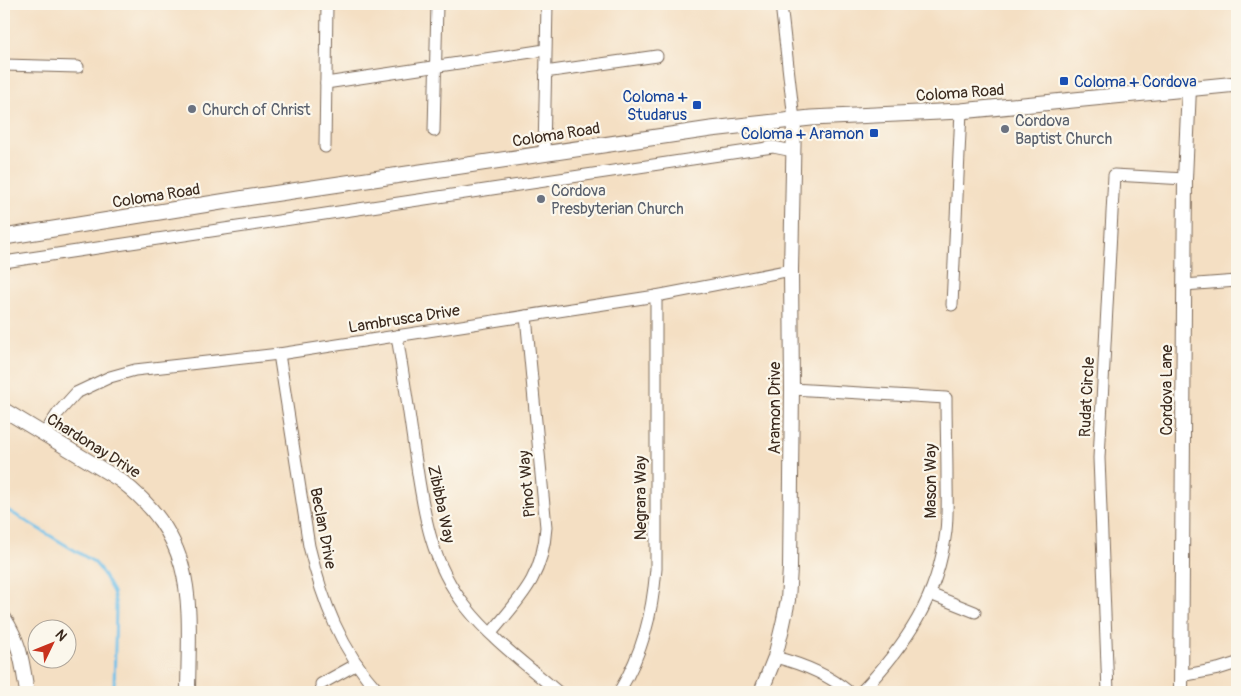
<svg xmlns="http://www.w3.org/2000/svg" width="1241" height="696" font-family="Pangolin,sans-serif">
<rect width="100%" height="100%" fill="#fbf7ec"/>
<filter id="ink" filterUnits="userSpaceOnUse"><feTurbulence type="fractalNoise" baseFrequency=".02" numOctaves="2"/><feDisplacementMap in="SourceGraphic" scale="10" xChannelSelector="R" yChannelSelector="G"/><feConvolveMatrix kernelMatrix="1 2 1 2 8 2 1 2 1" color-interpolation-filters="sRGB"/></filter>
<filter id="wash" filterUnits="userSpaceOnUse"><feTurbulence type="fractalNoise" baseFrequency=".0096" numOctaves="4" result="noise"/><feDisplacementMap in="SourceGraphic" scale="20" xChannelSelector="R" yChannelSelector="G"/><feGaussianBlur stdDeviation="1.12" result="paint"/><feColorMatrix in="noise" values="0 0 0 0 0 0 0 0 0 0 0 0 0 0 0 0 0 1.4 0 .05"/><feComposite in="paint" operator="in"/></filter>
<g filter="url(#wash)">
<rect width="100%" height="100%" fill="#f4dfc3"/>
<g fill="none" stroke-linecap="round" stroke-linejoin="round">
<path stroke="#6ec0ea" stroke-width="3" d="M4,508l90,54 6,7 13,23 3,14 -2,82 -2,4"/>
</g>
</g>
<g filter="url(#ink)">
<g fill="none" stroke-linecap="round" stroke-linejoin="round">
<g stroke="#7c6958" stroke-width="13">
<g id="minor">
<path d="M781,4l13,116"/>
<path d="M4,65l74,2"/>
<path d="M545,72l112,-16"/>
<path d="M326,83l219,-33"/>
<path d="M434,131l3,-127"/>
<path d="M325,147l2,-143"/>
<path d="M544,153l3,-149"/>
<path d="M4,262l769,-115 20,4"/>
<path d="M1184,285l53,-4"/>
<path d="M952,305l9,-194"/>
<path d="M397,336c6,37 12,75 17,112 9,59 14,111 52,159 26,33 61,58 92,85"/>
<path d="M279,354l30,192c13,54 32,105 70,146"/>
<path d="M792,389l154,9c0,27 1,53 1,80 0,18 1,35 -1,53 -8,67 -40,114 -85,161"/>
<path d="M44,434l14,-21 18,-20 34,-16 25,-7 144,-16 377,-58 135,-26"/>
<path d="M930,594l45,18"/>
<path d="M491,633c30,-36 52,-56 55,-106l-20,-211"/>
<path d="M775,657c27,7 53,17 74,35"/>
<path d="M1181,676l37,-7 19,-6"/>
<path d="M321,684l36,-20"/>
<path d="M619,692c24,-40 33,-77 37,-123v-273"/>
<path d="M1108,692l-9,-234 15,-283 71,4"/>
</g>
</g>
<g stroke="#7c6958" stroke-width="16">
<g id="tertiary">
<path d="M4,410l116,70c79,60 69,123 68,212"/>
<path d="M4,618c17,27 18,44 23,74"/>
<path d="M761,692l14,-35 8,-33 5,-24 2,-32 2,-179 -1,-119 3,-150"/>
<path d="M1181,692l4,-513 4,-91"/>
</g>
</g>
<g stroke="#7c6958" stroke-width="17">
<path id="secondary" d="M4,237l248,-40 459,-68 100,-11 150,-7 276,-27"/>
</g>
<use href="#minor" stroke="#fff" stroke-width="11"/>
<use href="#tertiary" stroke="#fff" stroke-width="14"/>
<use href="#secondary" stroke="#fff" stroke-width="15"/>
</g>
</g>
<g fill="#1a4fb4" stroke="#fbf7ec" stroke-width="2">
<rect x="1059" y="76" width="10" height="10" rx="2.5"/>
<rect x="692" y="100" width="10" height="10" rx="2.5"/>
<rect x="869" y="128" width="10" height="10" rx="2.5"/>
</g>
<g fill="#6b7280" stroke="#fbf7ec" stroke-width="2">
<circle cx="192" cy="109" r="5"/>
<circle cx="1005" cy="129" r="5"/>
<circle cx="541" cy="199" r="5"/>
</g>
<g text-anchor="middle" stroke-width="4.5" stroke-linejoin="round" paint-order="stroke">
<g font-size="16" fill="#164399" stroke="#fbf7ec" text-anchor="end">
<text x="1074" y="87" text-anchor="start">Coloma + Cordova</text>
<text x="687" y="102">Coloma +<tspan x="687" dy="18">Studarus</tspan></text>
<text x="864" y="139">Coloma + Aramon</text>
</g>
<g font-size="16" fill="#3b2a1e" stroke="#fbf7ec">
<text transform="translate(960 92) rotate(-4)" y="6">Coloma Road</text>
<text transform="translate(556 134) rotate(-9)" y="6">Coloma Road</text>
<text transform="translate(156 195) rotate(-9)" y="6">Coloma Road</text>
<text transform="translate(404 318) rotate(-9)" y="6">Lambrusca Drive</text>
<text transform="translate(1166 390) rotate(-90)" y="6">Cordova Lane</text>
<text transform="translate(1086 397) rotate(-87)" y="6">Rudat Circle</text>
<text transform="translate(774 408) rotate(-90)" y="6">Aramon Drive</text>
<text transform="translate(94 445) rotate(32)" y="6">Chardonay Drive</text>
<text transform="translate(930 481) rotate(-90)" y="6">Mason Way</text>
<text transform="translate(526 484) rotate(-95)" y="6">Pinot Way</text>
<text transform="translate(640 498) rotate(-90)" y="6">Negrara Way</text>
<text transform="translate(442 504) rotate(78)" y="6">Zibibba Way</text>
<text transform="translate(324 528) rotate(79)" y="6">Beclan Drive</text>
</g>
<g font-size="16" fill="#5b616d" stroke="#fbf7ec" text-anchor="start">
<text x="202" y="115">Church of Christ</text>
<text x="1015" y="126">Cordova<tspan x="1015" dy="18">Baptist Church</tspan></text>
<text x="551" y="196">Cordova<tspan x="551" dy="18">Presbyterian Church</tspan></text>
</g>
</g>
<rect width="1241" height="696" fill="none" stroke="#fbf7ec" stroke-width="20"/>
<g transform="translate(52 644) rotate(47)"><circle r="24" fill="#fbf7ec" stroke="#aea59a"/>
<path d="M0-4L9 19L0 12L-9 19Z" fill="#c8321e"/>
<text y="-8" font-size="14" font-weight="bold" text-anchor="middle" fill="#3b2a1e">N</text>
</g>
</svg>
